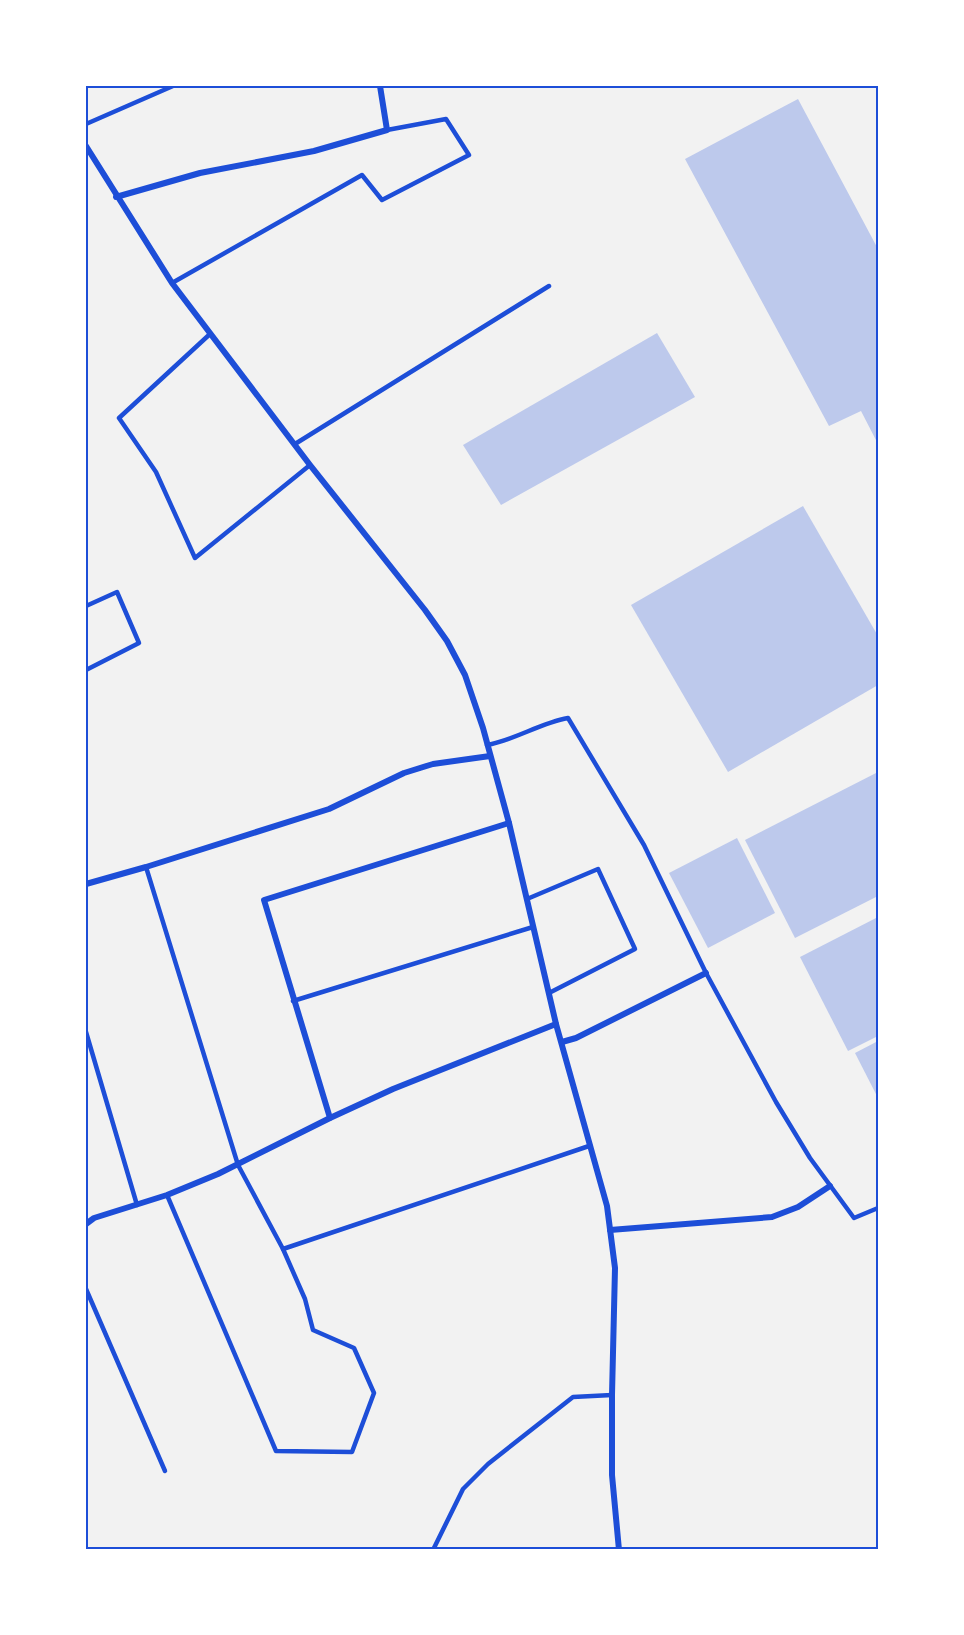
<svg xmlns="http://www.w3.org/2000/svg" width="964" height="1635" font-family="Jost,sans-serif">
<rect width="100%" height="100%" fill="#f2f2f2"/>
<g fill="#bdc9ec">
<path d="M798,99l80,150v195l-17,-33 -32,15 -144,-267z"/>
<path d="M657,333l38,64 -194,108 -38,-60z"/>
<path d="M803,506l75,130v49l-150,87 -97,-167z"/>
<path d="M878,772v124l-83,42 -50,-98z"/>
<path d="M737,838l38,75 -67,35 -39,-75z"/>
<path d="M878,917v119l-30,15 -48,-94z"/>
<path d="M878,1041v57l-23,-45z"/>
</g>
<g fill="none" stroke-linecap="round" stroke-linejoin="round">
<g stroke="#1d4ed8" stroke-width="4.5">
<path d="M86,124l87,-38"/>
<path d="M172,283l190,-108 20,25 87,-45 -23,-36 -59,11"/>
<path d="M210,334l-91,84 37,54 39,86 115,-93"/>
<path d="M295,444l254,-158"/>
<path d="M86,606l31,-14 22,51 -53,27"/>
<path d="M487,745c28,-5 53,-22 81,-27l76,127 62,128 70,129 34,56 44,60 24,-10"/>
<path d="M146,867l92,298 45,84 22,50 8,31 41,18 20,45 -22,59 -76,-1 -109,-256"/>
<path d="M527,899l71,-30 37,80 -86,44"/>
<path d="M293,1001l240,-74"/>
<path d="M86,1032l51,173"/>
<path d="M283,1249l306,-103"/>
<path d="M86,1289l79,182"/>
<path d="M433,1550l30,-61 25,-25 85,-67 39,-2"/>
</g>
<g stroke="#1d4ed8" stroke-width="6">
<path d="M86,146l86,137 138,182 115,145 22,31 18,34 18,53 26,95 47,201 51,182 8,62 -3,127v80l7,75"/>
<path d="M116,197l84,-24 114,-22 73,-21 -7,-44"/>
<path d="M86,884l60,-17 183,-58 75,-36 29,-9 57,-8"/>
<path d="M562,1042l14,-4 130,-65"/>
<path d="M330,1118l-66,-218 245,-77"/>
<path d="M86,1224l8,-6 73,-23 51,-21 112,-56 63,-29 163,-65"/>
<path d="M610,1230l162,-13 26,-10 32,-21"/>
</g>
</g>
<rect width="964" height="1635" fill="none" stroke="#ffffff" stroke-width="174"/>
<rect x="87" y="87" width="790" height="1461" fill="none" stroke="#1d4ed8" stroke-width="2"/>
</svg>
